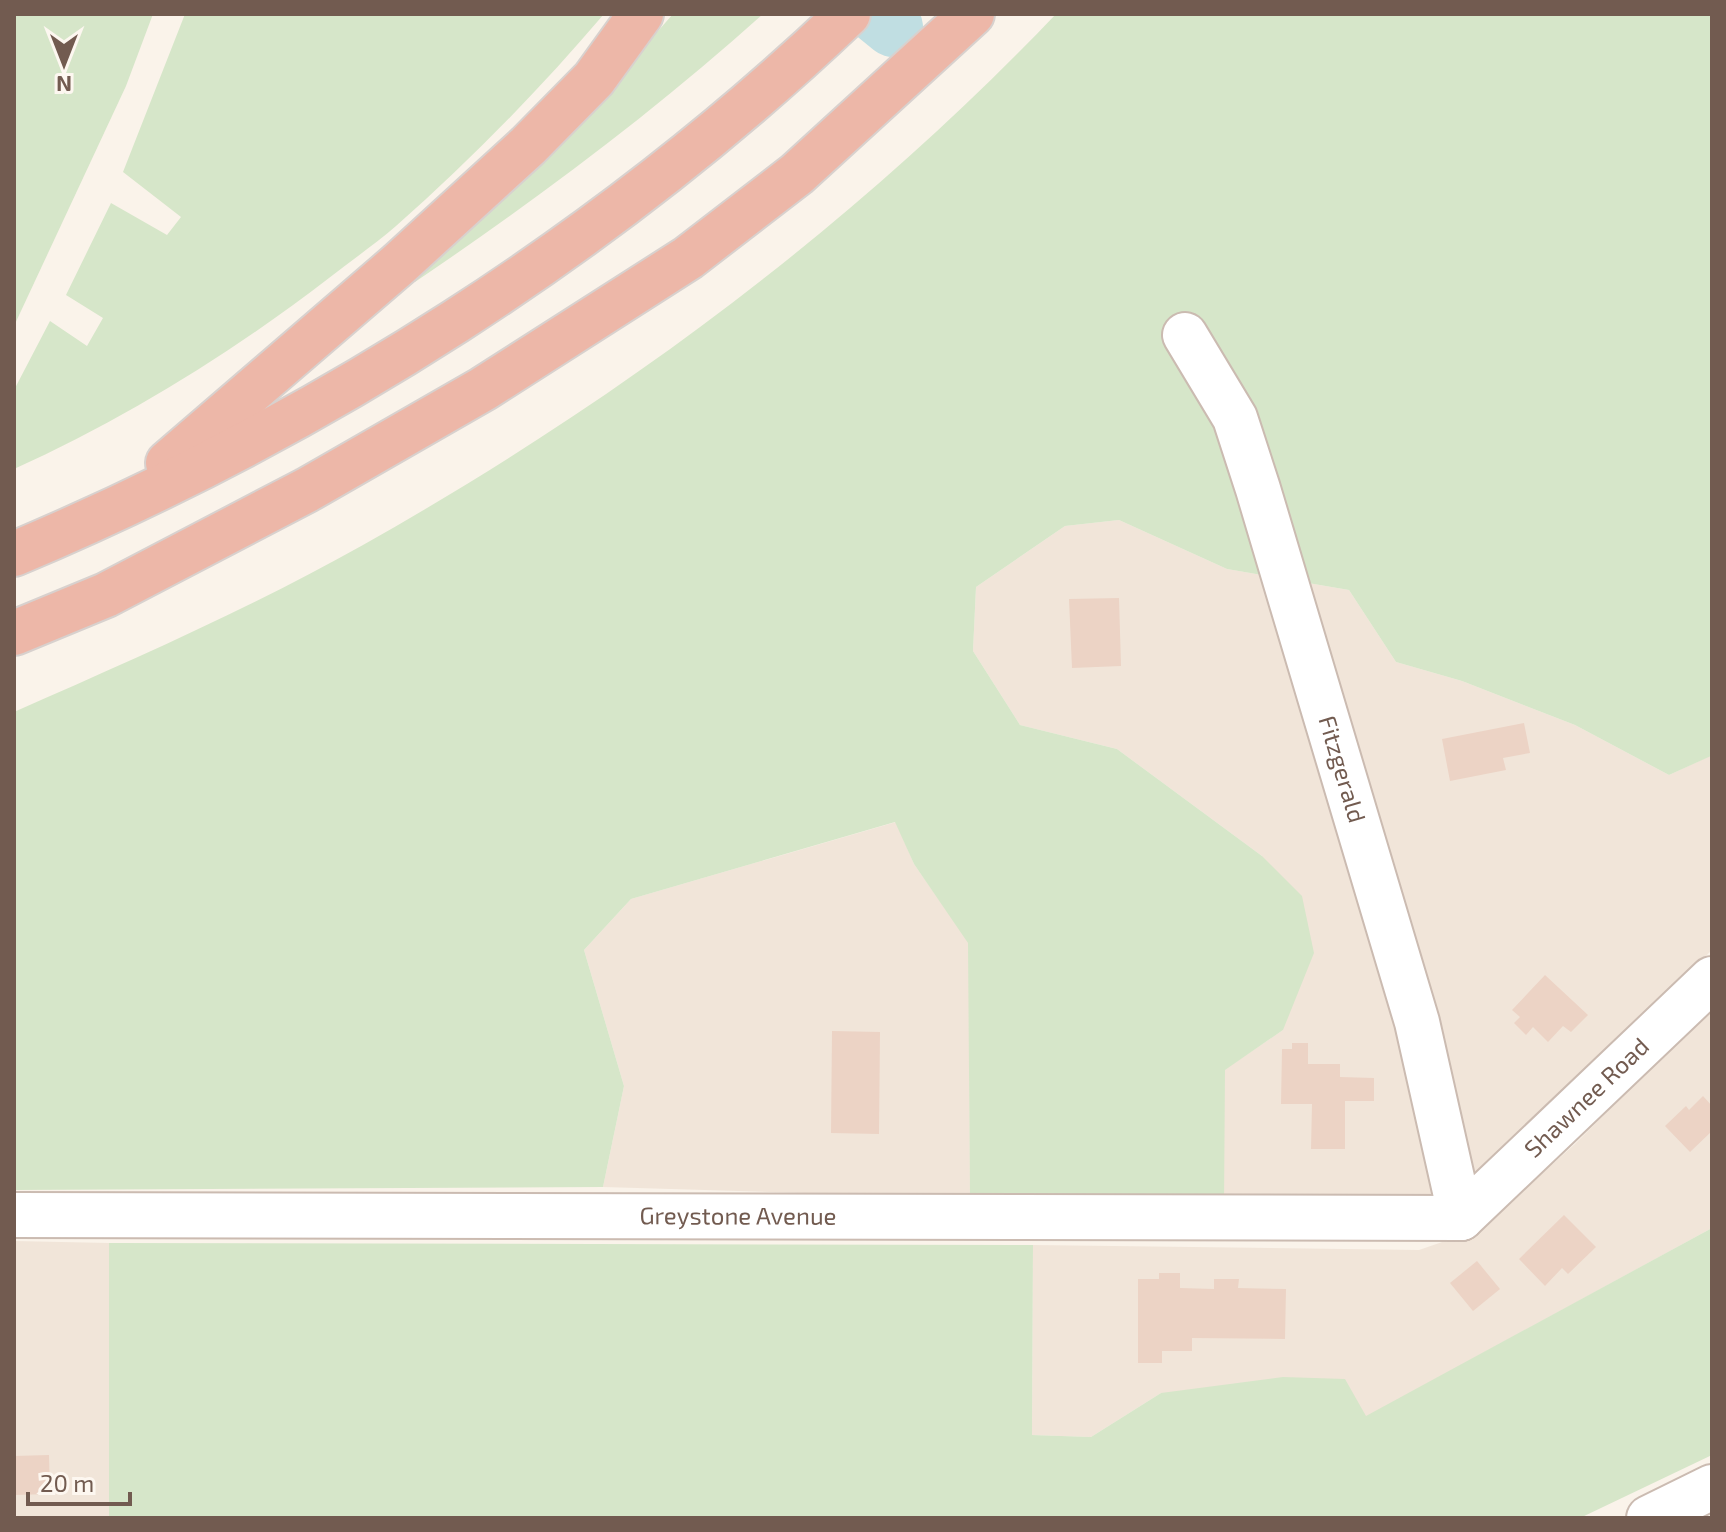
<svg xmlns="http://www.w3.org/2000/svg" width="1726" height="1532" font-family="'Exo 2',sans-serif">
<rect width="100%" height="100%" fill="#faf3ea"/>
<g fill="#f1e5d9">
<path d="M1119,520l108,49 122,21 47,72 66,19 113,44 94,50 43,-20v195l-218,213 -24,15 -56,27h-190v-135l59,-40 -21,-174 -145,-107 -97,-24 -47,-74 3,-64 89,-61z"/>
<path d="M896,822l18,42 55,79 1,255 -367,-11 21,-101 -40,-136 47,-51z"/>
<path d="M1712,1006v222l-346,189 -205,-24 -70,44 -59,-2 1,-190 386,5 61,-21 95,-85z"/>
<path d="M14,1241l95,2v275h-95z"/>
</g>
<g fill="#d6e6c9">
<path d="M14,14h139l-27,72 -112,240z"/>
<path d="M185,14h419c-64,75 -134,147 -208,212 -21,18 -45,35 -67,52 -96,74 -204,141 -315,191v-79l36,-69 37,25 16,-28 -37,-23 45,-92 56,32 14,-18 -58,-45z"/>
<path d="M673,14h90c-109,98 -227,186 -348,268l-4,-8 194,-183z"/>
<path d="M1056,14h656l-1,742 -42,19 -94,-50 -113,-44 -66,-19 -47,-72 -122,-21 -108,-49 -54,6 -89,61 -3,64 47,74 97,24 145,107 40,40 12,57 -31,77 -58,40 -1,135 -254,-7 -2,-255 -54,-79 -19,-42 -264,77 -47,51 40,136 -21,101 -589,3v-478c118,-52 237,-104 349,-167 254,-143 492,-320 693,-531z"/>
<path d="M1712,1228v227l-132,63h-1471v-275l924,2 -1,190 59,2 70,-44 122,-16 62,2 21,37z"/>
</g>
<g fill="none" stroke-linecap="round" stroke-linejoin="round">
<path stroke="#c0dee2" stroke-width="60" d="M877,14l16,13"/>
</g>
<g fill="#ecd3c5">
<path d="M1119,598l2,68 -49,2 -3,-69z"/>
<path d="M1524,723l6,30 -27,5 3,12 -56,11 -8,-42z"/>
<path d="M1545,975l43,40 -17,17 -8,-6 -15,16 -15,-15 -7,8 -12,-12 6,-6 -8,-7z"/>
<path d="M832,1031l48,1 -1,102 -48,-1z"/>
<path d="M1292,1043h16v21h32v13l34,1v23h-29v48h-34l1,-45h-31l1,-55h10z"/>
<path d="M1703,1096l9,10v25l-22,21 -25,-26 21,-20 3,4z"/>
<path d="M1564,1215l32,32 -28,27 -6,-6 -17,18 -26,-27z"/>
<path d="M1477,1261l23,28 -27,22 -23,-28z"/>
<path d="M1159,1273h21v15l34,1v-10h25l-1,9 48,1 -1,50 -93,-1v13h-30v12h-24v-84h21z"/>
<path d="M49,1455l1,39 -36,1v-39z"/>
</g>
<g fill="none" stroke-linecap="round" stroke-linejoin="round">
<g stroke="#cbbbb1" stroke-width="48">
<g id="minor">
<path id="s1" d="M1185,335l50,83 23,71 159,533 44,196"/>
<path id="s2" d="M14,1215l1447,3"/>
<path id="s3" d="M1461,1218l251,-239"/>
<path d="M1649,1518l63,-31"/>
</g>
</g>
<g stroke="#d8d1ce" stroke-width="48">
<g id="highway">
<path d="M168,463l231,-199 129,-118 66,-67 47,-65"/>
<path d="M14,554c304,-128 595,-312 834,-540"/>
<path d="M14,633l92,-38 201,-105 176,-101 205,-131 109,-84 175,-160"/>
</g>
</g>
<use href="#minor" stroke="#fff" stroke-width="44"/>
<use href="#highway" stroke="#edb7a8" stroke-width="44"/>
</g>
<g text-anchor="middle" stroke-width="7" stroke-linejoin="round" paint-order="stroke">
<g font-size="24" fill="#725b50" stroke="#fdf7f0">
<text dy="8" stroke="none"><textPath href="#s1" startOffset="464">Fitzgerald</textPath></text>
<text dy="8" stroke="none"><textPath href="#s3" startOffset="174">Shawnee Road</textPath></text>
<text dy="8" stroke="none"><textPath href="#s2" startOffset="724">Greystone Avenue</textPath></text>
</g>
</g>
<rect width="1726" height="1532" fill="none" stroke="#725b50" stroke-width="32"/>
<g transform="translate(64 64) rotate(180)" stroke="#fdf7f0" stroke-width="6" paint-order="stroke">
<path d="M0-6L14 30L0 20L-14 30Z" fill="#725b50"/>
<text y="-12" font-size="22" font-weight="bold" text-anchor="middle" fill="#725b50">N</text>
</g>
<path d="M28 1492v12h102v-12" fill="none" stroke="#725b50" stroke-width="4"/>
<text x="40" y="1492" font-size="24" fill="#725b50" stroke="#fdf7f0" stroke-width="6" paint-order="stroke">20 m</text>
</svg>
